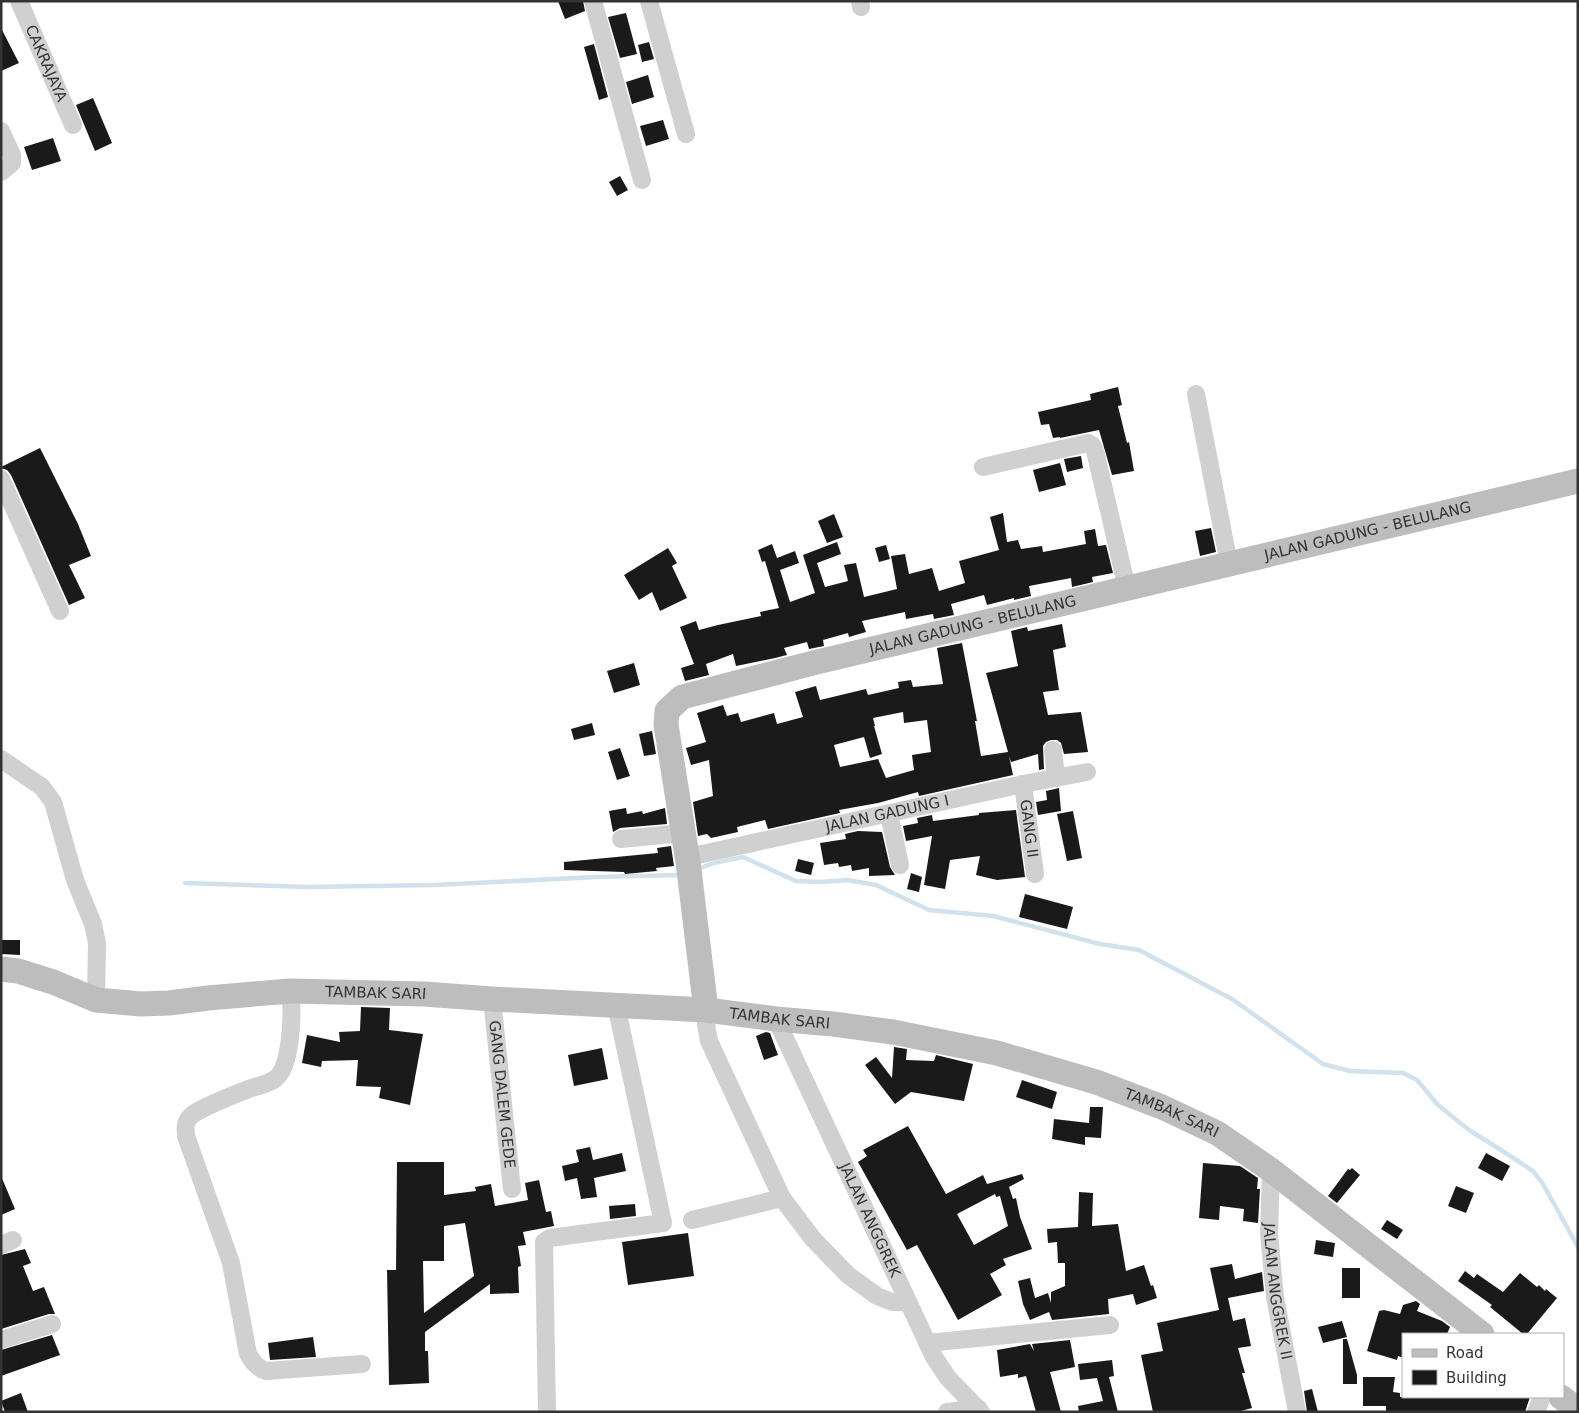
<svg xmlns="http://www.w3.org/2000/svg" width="1579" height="1413" font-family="'DejaVu Sans',sans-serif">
<rect width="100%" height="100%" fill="#fff"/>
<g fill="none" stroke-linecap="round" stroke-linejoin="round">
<g stroke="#cfe2ee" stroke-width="4.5">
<path d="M697,869l17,-6 29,-6 53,24 25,1 26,-2 29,5 53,25 64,6 107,28 39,6 93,49 91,65 27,7 53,2 14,7 21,25 31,25 32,20 32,21 10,13 35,63"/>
<path d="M185,883l124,4 126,-2 161,-8 85,-2"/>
</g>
</g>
<g fill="#1a1a1a" fill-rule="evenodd">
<path d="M558,1h25l2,10 -20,8z"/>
<path d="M626,13l11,41 -17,4 -12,-41z"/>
<path d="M1,28l18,35 -18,8z"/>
<path d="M649,42l5,17 -12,3 -4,-17z"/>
<path d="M594,44l14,53 -9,3 -15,-53z"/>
<path d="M648,75l6,22 -22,7 -6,-22z"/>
<path d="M93,98l19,45 -17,8 -19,-46z"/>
<path d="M663,120l6,19 -23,7 -6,-20z"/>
<path d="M53,138l8,23 -29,9 -8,-23z"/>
<path d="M620,176l8,14 -11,6 -8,-14z"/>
<path d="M1118,387l4,18 -4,1 9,37 2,-1 5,29 -22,4 -13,-45 -39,8v-1l-7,1 -4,-14 -8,1 -3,-13 53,-12 -1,-6z"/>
<path d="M40,448l38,76 13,32 -22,9 16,33 -16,7 -58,-130 -4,-5 -6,-2v-1z"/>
<path d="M1081,456l2,12 -16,4 -3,-13z"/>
<path d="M1060,463l6,22 -27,7 -6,-22z"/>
<path d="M1003,513l4,29 11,-2 3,9 21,-3 1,6 43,-8 -2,-13 11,-2 3,17 8,-1 7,28 -21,4 1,5 -21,5 -1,-9 -42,8 2,10 -17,4v-2l-27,7 -3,-10 -33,9 3,11 -20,4 -1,-5 -27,5 -1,-7 -43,9 4,11 -17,5 -1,-4 -25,7 1,6 -15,3 -2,-7 -23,6 3,7 -12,3 -39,8 -3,-12 -27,10 3,11 -24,6 -4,-13 13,-4 -14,-37 16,-6 3,9 19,-5 43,-9 -1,-4 19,-4 -14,-47 -3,1 -4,-12 14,-6 5,14 18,-7 4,12 -19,7 10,32 25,-9 -12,-38 34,-13 4,12 -24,9 8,24 23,-6 -4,-16 12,-2 8,34 33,-8 -6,-33 14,-2 4,20 23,-6 7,23 26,-8 -6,-22 40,-11 -9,-33z"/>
<path d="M834,514l9,23 -16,6 -9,-22z"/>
<path d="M1211,528l5,24 -16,4 -5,-25z"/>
<path d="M886,545l4,14 -11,3 -4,-14z"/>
<path d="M668,548l9,15 -5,3 15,32 -27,13 -8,-19 -13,8 -15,-25z"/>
<path d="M1062,624l4,23 -13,3 6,40 -16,2 5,23 33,-3 7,40 -24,2 -3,-11 -4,-3h-6l-5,2 -3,4 1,23 -5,1 -1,-16 -27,8 -2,-6 4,19 -94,21 -1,-4 -40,11 -39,7 1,3 -72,16 -3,-9 -28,7 1,5 -27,6 -4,-4 -9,2 -5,-34 20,-6 -4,-36 -18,5 -5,-17 20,-6 -9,-29 26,-8 4,11 11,-3 3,9 33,-9 3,11 26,-7 -8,-25 21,-6 4,14 46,-11 2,6 31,-7 -1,-6 13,-2 2,7 30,-3 -6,-36 25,-5 15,78h-2l6,35 27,-4 -22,-79 32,-7 -7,-35 16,-4 1,4zM903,712l1,11 23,-3 4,32 -19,3 2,15 -28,8 -8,-19 -38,8 -6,-22 30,-8 6,21 12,-4 -8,-28h1l-2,-8z"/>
<path d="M634,663l6,22 -26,8 -7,-22z"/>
<path d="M592,723l3,12 -21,5 -3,-11z"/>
<path d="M652,731l4,23 -12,2 -5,-22z"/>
<path d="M620,748l10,28 -13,4 -9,-28z"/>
<path d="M1059,788l2,23 -23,4 -2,-13 11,-2 -1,-9z"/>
<path d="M626,808l1,6 15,-3 1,3 22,-6 2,16 -47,4 -7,4 -4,-21z"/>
<path d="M1016,810l9,67 -28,3 -21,-5 4,-19 -30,4 -5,29 -21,-4 8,-49 -26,5 -3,-15 15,-3 -1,-5 15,-3 1,6 46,-6v-2z"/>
<path d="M1073,811l9,47 -15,3 -10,-47z"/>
<path d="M858,831l24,1 8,35 5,8 -26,1v-8l-17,3 -1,-6 -12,2 -1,-4 -14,2 -4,-22 26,-4 -1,-5z"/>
<path d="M671,846l3,20 -18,2 1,3 -32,3 -1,-2 -60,-2v-8l94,-9 -1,-5z"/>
<path d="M798,859l16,4 -3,12 -16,-4z"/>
<path d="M911,873l11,4 -3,15 -12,-3z"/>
<path d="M1025,894l48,13 -6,22 -48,-12z"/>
<path d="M1,940h19v15l-19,-1z"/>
<path d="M361,1007l29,1 -1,22 34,4 -13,71 -31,-7 2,-11 -25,-1 2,-26 -36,1 -1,6 -19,-4 5,-28 33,7 -1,-10 21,-1z"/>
<path d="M766,1032l4,1 8,22 -14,5 -8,-24z"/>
<path d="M894,1047l13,2 -1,11 28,1 2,-6 37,9 -9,37 -53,-9 -16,12 -30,-39 11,-8 16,21z"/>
<path d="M602,1048l6,31 -34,7 -6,-31z"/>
<path d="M1022,1080l35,12 -5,17 -36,-12z"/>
<path d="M1090,1107h13l-2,31 -16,-1v8l-33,-6 2,-20 35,4z"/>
<path d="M908,1126l38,68 37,-19 4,9 35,-10 2,5 -15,8 4,12 3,-1 4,19 12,32 -29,10 3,6 -16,9 12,21 -44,25 -41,-75 -10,5 -49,-88 9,-6 -4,-6zM995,1194l1,3 4,-1 8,30 -34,19 -17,-31z"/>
<path d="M590,1147l3,13 29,-7 4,18 -32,7 3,19 -16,2 -4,-21 -12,3 -3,-15 17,-4 -3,-12z"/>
<path d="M1486,1153l24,13 -8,15 -24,-13z"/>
<path d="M397,1162h47v33l32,-4 -1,-4 16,-3 4,22 33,-6 -3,-17 14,-3 7,32 5,-1 3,15 -31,6 3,13 -8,1 3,20 -3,1 1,26 -29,1v-10l-65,48v19h3l1,32 -40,2 -2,-115h9zM465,1223l9,53 -50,37 -1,-52h21v-35z"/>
<path d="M1203,1163l37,3 18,12 -1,11h3l-2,34 -15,-2 1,-12 -24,-3 -1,14 -20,-2z"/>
<path d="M1352,1168l8,7 -23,28 -9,-7 20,-27 2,1z"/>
<path d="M1,1176l14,33 -14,6z"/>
<path d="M1456,1186l18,7 -8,20 -18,-7z"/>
<path d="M1079,1192l14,1 -1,33 26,-2 8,47 18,-6 7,21 2,-1 4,13 -21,7 -3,-11 -25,5 1,15 -57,6 -3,-8 -19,8 -7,-16 -5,-23 12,-3 5,20 13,-5 3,10v-11l14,-6v-23h-7l-1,-21 -9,1 -1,-14 31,-2z"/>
<path d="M635,1204l1,12 -26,3 -1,-13z"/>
<path d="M1387,1220l16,10 -6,9 -16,-10z"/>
<path d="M688,1233l6,43 -66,9 -6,-43z"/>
<path d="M1316,1240l19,3 -2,14 -19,-3z"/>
<path d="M25,1249l6,14 -8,3 10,25 11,-4 11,27h-6l-48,15v-74z"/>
<path d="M1232,1264l3,15 27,-7 2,19 -36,7 5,23 12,-3 6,28 -13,2 7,25h-3l10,35 -15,4h-84l-12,-57 22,-4 -6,-28 62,-13 -9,-42z"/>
<rect x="1342" y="1268" width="18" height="30"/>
<path d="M1465,1271l9,7 3,-4 26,18 17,-19 17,14 2,-2 6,6 1,-2 11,9 -30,36h-4l-33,-27 2,-2 -34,-24z"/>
<path d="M1416,1301l4,3 -3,7 25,10 8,6 -3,7h-44v24l-5,-2 -1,4 -30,-9 12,-40 5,-1 16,4 3,-9z"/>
<path d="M1342,1321l5,16 -24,6 -5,-16z"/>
<path d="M52,1335l8,20 -59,21v-26z"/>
<path d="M313,1337l3,20 -46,3 -2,-17z"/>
<path d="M1343,1339h4l10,36v9h-14z"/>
<path d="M1070,1340l5,27 -25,5 11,40h-25l-10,-36 -8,2v-4l-18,3 -3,-27 33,-6 4,7 -2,-7z"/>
<path d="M1112,1360l2,16 -5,1 9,35h-39l-1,-6 25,-5 -6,-23 -17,2 -2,-16z"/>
<path d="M1363,1377h32l-2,15 7,1v4h130l-5,15h-139v-6h-23z"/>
<path d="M1312,1389l6,23h-11l-3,-21z"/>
<path d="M21,1393l7,19h-23l-4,-11z"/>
</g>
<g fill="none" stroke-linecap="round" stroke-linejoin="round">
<g stroke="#d0d0d0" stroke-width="18">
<path id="s1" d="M19,1l54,124"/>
<path d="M593,1l49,179"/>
<path d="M649,1l37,133"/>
<path d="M860,1l1,6"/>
<path d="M1,131l11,24v8l-11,9"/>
<path d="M1196,394l33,170"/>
<path d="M983,467l105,-24 4,2 3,6 32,137"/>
<path d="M1,479l59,132"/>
<path d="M1053,750l3,28"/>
<path d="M1,759l41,28 11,15 22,78 18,44 4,19 -1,57"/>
<path id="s2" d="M1023,784l12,90"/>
<path d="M889,814l11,51"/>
<path d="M621,839l62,-6"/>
<path id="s3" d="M688,857l335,-73 64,-12"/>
<path d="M290,991c3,19 2,76 -15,88 -8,6 -20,7 -29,11 -18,7 -36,14 -53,24 -8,7 -8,12 -7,22l45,127 17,91c5,8 9,14 18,17l96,-7"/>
<path id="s4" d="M492,999l20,190"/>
<path d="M706,1010v14l3,17 73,157 31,41 35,36 29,21 15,6h16"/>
<path id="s5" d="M776,1019l158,338 14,21 33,34"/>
<path id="s6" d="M1271,1170l-2,63 6,64 22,115"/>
<path d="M692,1220l90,-22"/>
<path d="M1,1245l12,-5"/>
<path d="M1,1340l51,-16"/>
<path d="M927,1343l183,-18"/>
<path d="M547,1412l-3,-170 6,-4 113,-15 -47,-218"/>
<path d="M947,1412l31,-4"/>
<path d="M1536,1412l6,-15"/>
</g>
<g stroke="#bdbdbd" stroke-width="25">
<path id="s7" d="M1,969l17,2 35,11 43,18 45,4 28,-1 39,-5 82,-7 134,3 68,5 214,11 70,9 57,5 60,8 104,21 99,29 66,25 55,26 54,37 211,164"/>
<path id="s8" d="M706,1010l-18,-148 -22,-137 1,-14 15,-14 131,-34 765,-182"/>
<path d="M1561,1397l17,13"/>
</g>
</g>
<g text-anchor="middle" stroke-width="5" stroke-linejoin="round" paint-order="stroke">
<g font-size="15" fill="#333" stroke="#fff">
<text dy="5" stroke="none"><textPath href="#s1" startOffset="68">CAKRAJAYA</textPath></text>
<text dy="5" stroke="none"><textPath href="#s8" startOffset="1028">JALAN GADUNG - BELULANG</textPath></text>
<text dy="5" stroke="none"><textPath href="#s8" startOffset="622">JALAN GADUNG - BELULANG</textPath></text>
<text dy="5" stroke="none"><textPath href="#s3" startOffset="204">JALAN GADUNG I</textPath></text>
<text dy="5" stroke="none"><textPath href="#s2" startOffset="45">GANG II</textPath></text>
<text dy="5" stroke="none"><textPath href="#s7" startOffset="381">TAMBAK SARI</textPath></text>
<text dy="5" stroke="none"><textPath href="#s7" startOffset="786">TAMBAK SARI</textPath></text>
<text dy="5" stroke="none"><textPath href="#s4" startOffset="96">GANG DALEM GEDE</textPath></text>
<text dy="5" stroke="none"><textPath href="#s7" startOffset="1191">TAMBAK SARI</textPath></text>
<text dy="5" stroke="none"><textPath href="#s5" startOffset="222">JALAN ANGGREK</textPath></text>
<text dy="5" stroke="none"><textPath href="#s6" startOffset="122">JALAN ANGGREK II</textPath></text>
</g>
</g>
<rect width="1579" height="1413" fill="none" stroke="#333333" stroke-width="5"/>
<rect x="1402" y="1333" width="162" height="65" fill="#ffffff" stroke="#adadad"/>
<rect x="1412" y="1349" width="25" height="8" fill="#bdbdbd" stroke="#adadad"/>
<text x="1446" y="1358" font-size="15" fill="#333333">Road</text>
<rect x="1412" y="1370" width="25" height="15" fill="#1a1a1a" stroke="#adadad"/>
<text x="1446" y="1383" font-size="15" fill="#333333">Building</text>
</svg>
